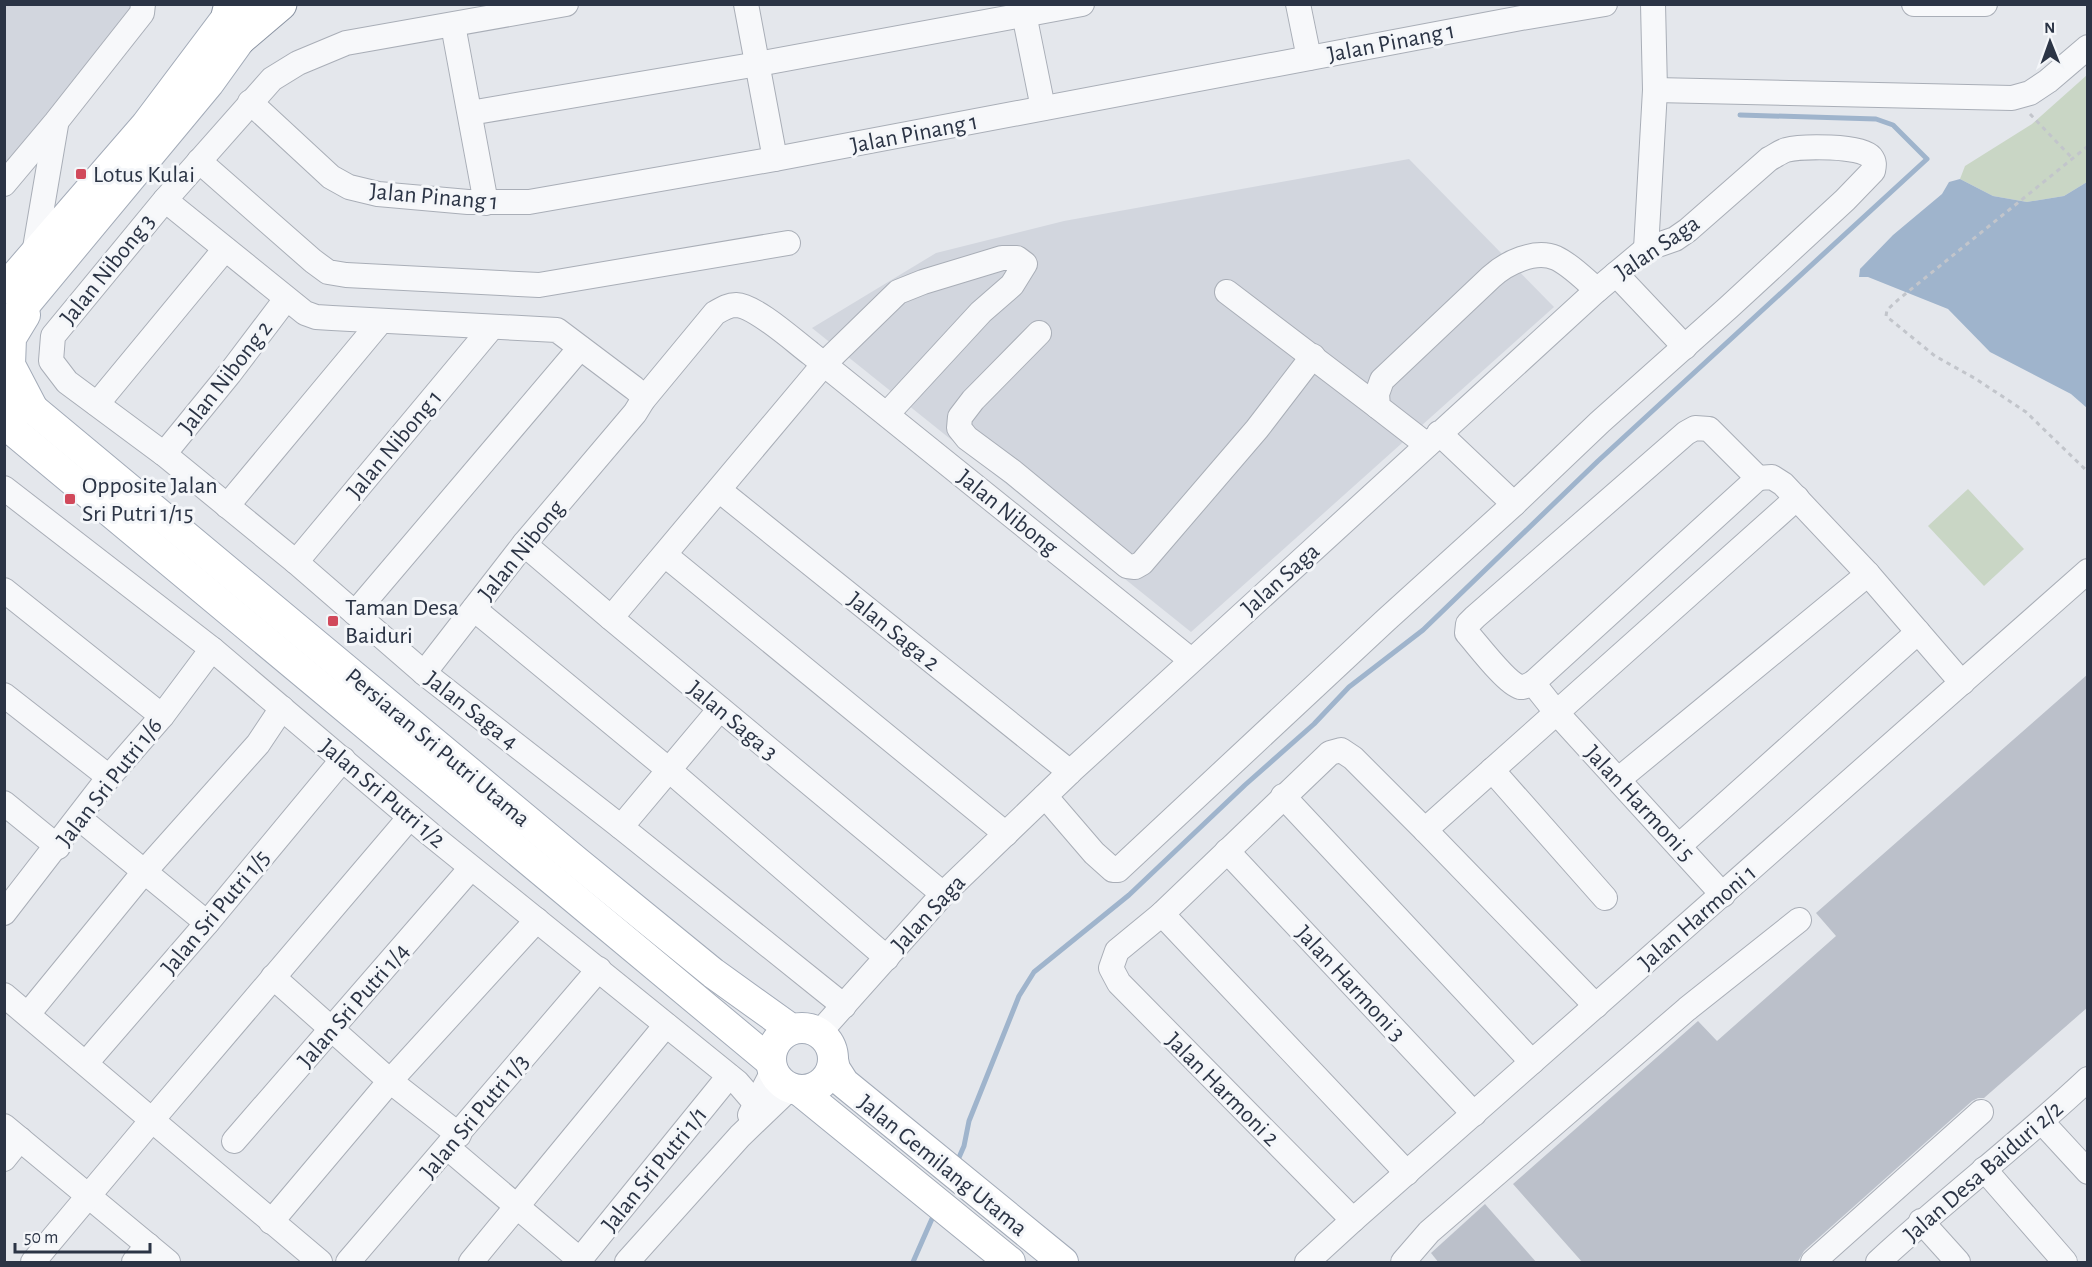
<svg xmlns="http://www.w3.org/2000/svg" width="2092" height="1267" font-family="'Alegreya Sans',sans-serif">
<rect width="100%" height="100%" fill="#e4e7ec"/>
<g fill="#d2d6de">
<path d="M5,5h130v3l-130,159z"/>
<path d="M1409,159l145,148 -363,325 -379,-304 124,-75 128,-32z"/>
</g>
<g fill="#c9d6c5">
<path d="M2087,75v107l-23,14 -37,6 -34,-6 -33,-17 5,-13 67,-42z"/>
<path d="M1968,489l56,60 -40,37 -56,-60z"/>
</g>
<path fill="#9fb4cc" d="M1960,179l33,17 34,6 37,-6 23,-14v226l-16,-14 -81,-42 -42,-43 -80,-32h-9l1,-8 33,-34 49,-41 7,-12z"/>
<g fill="none" stroke-linecap="round" stroke-linejoin="round">
<g stroke="#9fb4cc" stroke-width="5">
<path d="M957,1162l7,-16 5,-25 50,-125 15,-24 95,-77 116,-110 69,-61 35,-37 74,-57 175,-169 329,-302 -34,-34 -17,-6 -136,-4"/>
<path d="M913,1262l22,-50"/>
</g>
</g>
<g fill="#bbc0ca">
<path d="M2088,674v333l-104,91h-6l-6,3 -168,150 -7,12h-214l-70,-79 185,-163 19,20 119,-105 -20,-23z"/>
<path d="M1485,1204l52,59h-98l-8,-10z"/>
</g>
<g fill="none" stroke-linecap="round" stroke-linejoin="round">
<g stroke="#a9aeb7" stroke-width="26">
<g id="minor">
<path d="M566,4l-220,39 -48,20 -26,16 -107,121 -112,136 -2,25 16,21 97,72 132,108 128,111 197,154 223,179"/>
<path d="M746,4l29,155"/>
<path d="M1022,4l21,104"/>
<path d="M1298,4l11,54"/>
<path d="M1914,4h71"/>
<path d="M453,25l33,178"/>
<path d="M1655,90l357,8 18,-5 18,-12 40,-34"/>
<path d="M250,102l81,75 18,10 29,7 90,8h61l246,-43 746,-141 84,-14"/>
<path d="M470,113l288,-49 324,-60"/>
<path d="M199,161l114,100 15,11 18,3 193,10 249,-42"/>
<path d="M4,184l52,-62 86,-109 1,-9"/>
<path d="M165,200l140,113 11,4 16,1 225,12 77,58 7,6 2,6"/>
<path d="M1646,249l9,-159 -2,-86"/>
<path d="M34,254l22,-129"/>
<path d="M1616,274l69,73"/>
<path d="M1227,292l151,115"/>
<path d="M1039,333l-66,67 -13,17 -1,11 8,10 46,34 114,94 8,1 7,-4 115,-134 56,-73"/>
<path d="M97,404l128,-155"/>
<path d="M1427,445l-49,-38 -1,-13 5,-14 109,-103c15,-14 44,-28 65,-19 15,7 28,21 41,32"/>
<path d="M164,454l66,-81 56,-74"/>
<path d="M4,488l208,161 218,185 307,248 19,22"/>
<path d="M719,490l351,282"/>
<path d="M227,506l154,-185"/>
<path d="M524,544l87,74 332,276"/>
<path d="M665,555l341,279"/>
<path d="M296,562l196,-235"/>
<path d="M4,590l158,126"/>
<path d="M474,609l195,161 218,188"/>
<path d="M355,613l225,-265"/>
<path d="M611,618l213,-254 74,-72 25,-10 79,-24h15l8,6 -13,21 -31,27 -94,102"/>
<path d="M424,673l100,-129 111,-131 8,-13 72,-87c7,-4 13,-8 21,-8 20,1 58,36 74,48l381,307"/>
<path d="M1533,683l225,-205"/>
<path d="M4,695l105,82"/>
<path d="M1492,770l113,128"/>
<path d="M1619,779l249,-205"/>
<path d="M1045,796l49,57 19,17h5l268,-250 128,-116"/>
<path d="M1283,796l249,266"/>
<path d="M4,803l54,44"/>
<path d="M79,818l128,105"/>
<path d="M621,827l99,-118"/>
<path d="M1425,830l372,-332"/>
<path d="M1679,846l239,-214"/>
<path d="M1227,851l247,263"/>
<path d="M1723,895l-167,-183 -23,-29c-4,2 -9,5 -13,4 -14,-4 -43,-43 -53,-54l1,-9 7,-7 211,-184 9,-5 14,1 49,49 14,-1 11,7 85,90 94,109"/>
<path d="M4,913l105,-136 53,-61 50,-67"/>
<path d="M1162,914l245,259"/>
<path d="M273,977l117,104 69,54"/>
<path d="M4,995l316,267"/>
<path d="M28,1014l116,-142 114,-128 24,-36"/>
<path d="M819,1033l124,-139 127,-122 527,-482 49,-41 29,-10 13,-9 81,-71c6,-3 11,-7 17,-9 15,-4 75,-5 85,7 4,5 3,9 2,14l-28,29 -116,107 -129,115 -86,82 -75,-71"/>
<path d="M86,1063l121,-140 136,-164"/>
<path d="M750,1115l23,-44"/>
<path d="M2042,1122l46,50"/>
<path d="M4,1126l164,136"/>
<path d="M234,1141l237,-273"/>
<path d="M448,1148l132,112"/>
<path d="M4,1159l16,-20"/>
<path d="M1984,1169l81,93"/>
<path d="M1353,1220l-234,-237 -8,-15 6,-17 45,-37 168,-161 11,-3 12,8 72,72 171,176"/>
<path d="M1921,1221l37,41"/>
<path d="M271,1222l119,-141 147,-161"/>
<path d="M33,1262l119,-142 258,-303"/>
<path d="M134,1262l14,-17"/>
<path d="M348,1262l251,-293"/>
<path d="M471,1262l195,-237"/>
<path d="M578,1262l151,-186"/>
<path d="M627,1262l113,-126 50,-48"/>
<path d="M1307,1262l46,-42 735,-649"/>
<path d="M1403,1262l26,-30 258,-223 112,-89"/>
<path d="M1813,1262l168,-150"/>
<path d="M1878,1262c68,-63 142,-119 210,-183"/>
</g>
</g>
<g stroke="#a3abb8" stroke-width="32">
<g id="major">
<path d="M4,289l142,-164 91,-121"/>
<path d="M25,315l-14,23 -1,27 23,44"/>
<path d="M4,330l205,-247 46,-64"/>
<path d="M4,392l29,17 544,453 136,111 78,56"/>
<path d="M4,420l13,14 753,627"/>
<circle cx="802" cy="1059" r="31"/>
<path d="M833,1060l2,9 9,14 219,179"/>
<path d="M799,1090l211,172"/>
</g>
</g>
<g stroke="#8b94a3" stroke-width="35">
<g id="highway">
<path d="M228,16l3,-12"/>
<path d="M240,38l40,-34"/>
</g>
</g>
<g stroke="#c2c5cb" stroke-width="3" stroke-dasharray="4.5 4.5" stroke-linecap="butt">
<path d="M2030,114l42,44"/>
<path d="M2088,146l-189,153 -12,11 -1,6 49,40 41,23 50,33 62,60"/>
</g>
<use href="#minor" stroke="#f7f8fa" stroke-width="24"/>
<use href="#major" stroke="#fff" stroke-width="30"/>
<use href="#highway" stroke="#fff" stroke-width="33"/>
</g>
<g fill="#d1495b" stroke="#f4f6f9" stroke-width="2">
<rect x="75" y="168" width="12" height="12" rx="3"/>
<rect x="64" y="493" width="12" height="12" rx="3"/>
<rect x="327" y="615" width="12" height="12" rx="3"/>
</g>
<g text-anchor="middle" stroke-width="6" stroke-linejoin="round" paint-order="stroke">
<g font-size="24" fill="#2b3445" stroke="#f4f6f9">
<text transform="translate(1391 42) rotate(-11)" y="8">Jalan Pinang 1</text>
<text transform="translate(914 133) rotate(-11)" y="8">Jalan Pinang 1</text>
<text transform="translate(434 196) rotate(5)" y="8">Jalan Pinang 1</text>
<text transform="translate(1657 247) rotate(-34)" y="8">Jalan Saga</text>
<text transform="translate(107 269) rotate(-51)" y="8">Jalan Nibong 3</text>
<text transform="translate(225 377) rotate(-52)" y="8">Jalan Nibong 2</text>
<text transform="translate(394 444) rotate(-50)" y="8">Jalan Nibong 1</text>
<text transform="translate(1008 512) rotate(39)" y="8">Jalan Nibong</text>
<text transform="translate(521 550) rotate(-51)" y="8">Jalan Nibong</text>
<text transform="translate(1280 579) rotate(-42)" y="8">Jalan Saga</text>
<text transform="translate(894 631) rotate(39)" y="8">Jalan Saga 2</text>
<text transform="translate(472 710) rotate(38)" y="8">Jalan Saga 4</text>
<text transform="translate(733 720) rotate(40)" y="8">Jalan Saga 3</text>
<text transform="translate(438 747) rotate(40)" y="8">Persiaran Sri Putri Utama</text>
<text transform="translate(109 782) rotate(-52)" y="8">Jalan Sri Putri 1/6</text>
<text transform="translate(383 793) rotate(40)" y="8">Jalan Sri Putri 1/2</text>
<text transform="translate(1640 803) rotate(47)" y="8">Jalan Harmoni 5</text>
<text transform="translate(215 912) rotate(-50)" y="8">Jalan Sri Putri 1/5</text>
<text transform="translate(928 913) rotate(-47)" y="8">Jalan Saga</text>
<text transform="translate(1697 917) rotate(-41)" y="8">Jalan Harmoni 1</text>
<text transform="translate(1351 983) rotate(47)" y="8">Jalan Harmoni 3</text>
<text transform="translate(353 1005) rotate(-49)" y="8">Jalan Sri Putri 1/4</text>
<text transform="translate(1223 1089) rotate(45)" y="8">Jalan Harmoni 2</text>
<text transform="translate(474 1116) rotate(-50)" y="8">Jalan Sri Putri 1/3</text>
<text transform="translate(943 1165) rotate(39)" y="8">Jalan Gemilang Utama</text>
<text transform="translate(654 1169) rotate(-51)" y="8">Jalan Sri Putri 1/1</text>
<text transform="translate(1983 1171) rotate(-41)" y="8">Jalan Desa Baiduri 2/2</text>
</g>
<g font-size="24" fill="#2b3445" stroke="#f4f6f9" text-anchor="start">
<text x="93" y="182">Lotus Kulai</text>
<text x="82" y="493">Opposite Jalan<tspan x="82" dy="28">Sri Putri 1/15</tspan></text>
<text x="345" y="615">Taman Desa<tspan x="345" dy="28">Baiduri</tspan></text>
</g>
</g>
<rect width="2092" height="1267" fill="none" stroke="#2b3445" stroke-width="12"/>
<g transform="translate(2050 42) rotate(359)" stroke="#f4f6f9" stroke-width="4.5" paint-order="stroke">
<path d="M0-4.5L10 22L0 15L-10 22Z" fill="#2b3445"/>
<text y="-9" font-size="16" font-weight="bold" text-anchor="middle" fill="#2b3445">N</text>
</g>
<path d="M15 1243v9h135v-9" fill="none" stroke="#2b3445" stroke-width="3"/>
<text x="24" y="1243" font-size="18" fill="#2b3445" stroke="#f4f6f9" stroke-width="4.5" paint-order="stroke">50 m</text>
</svg>
